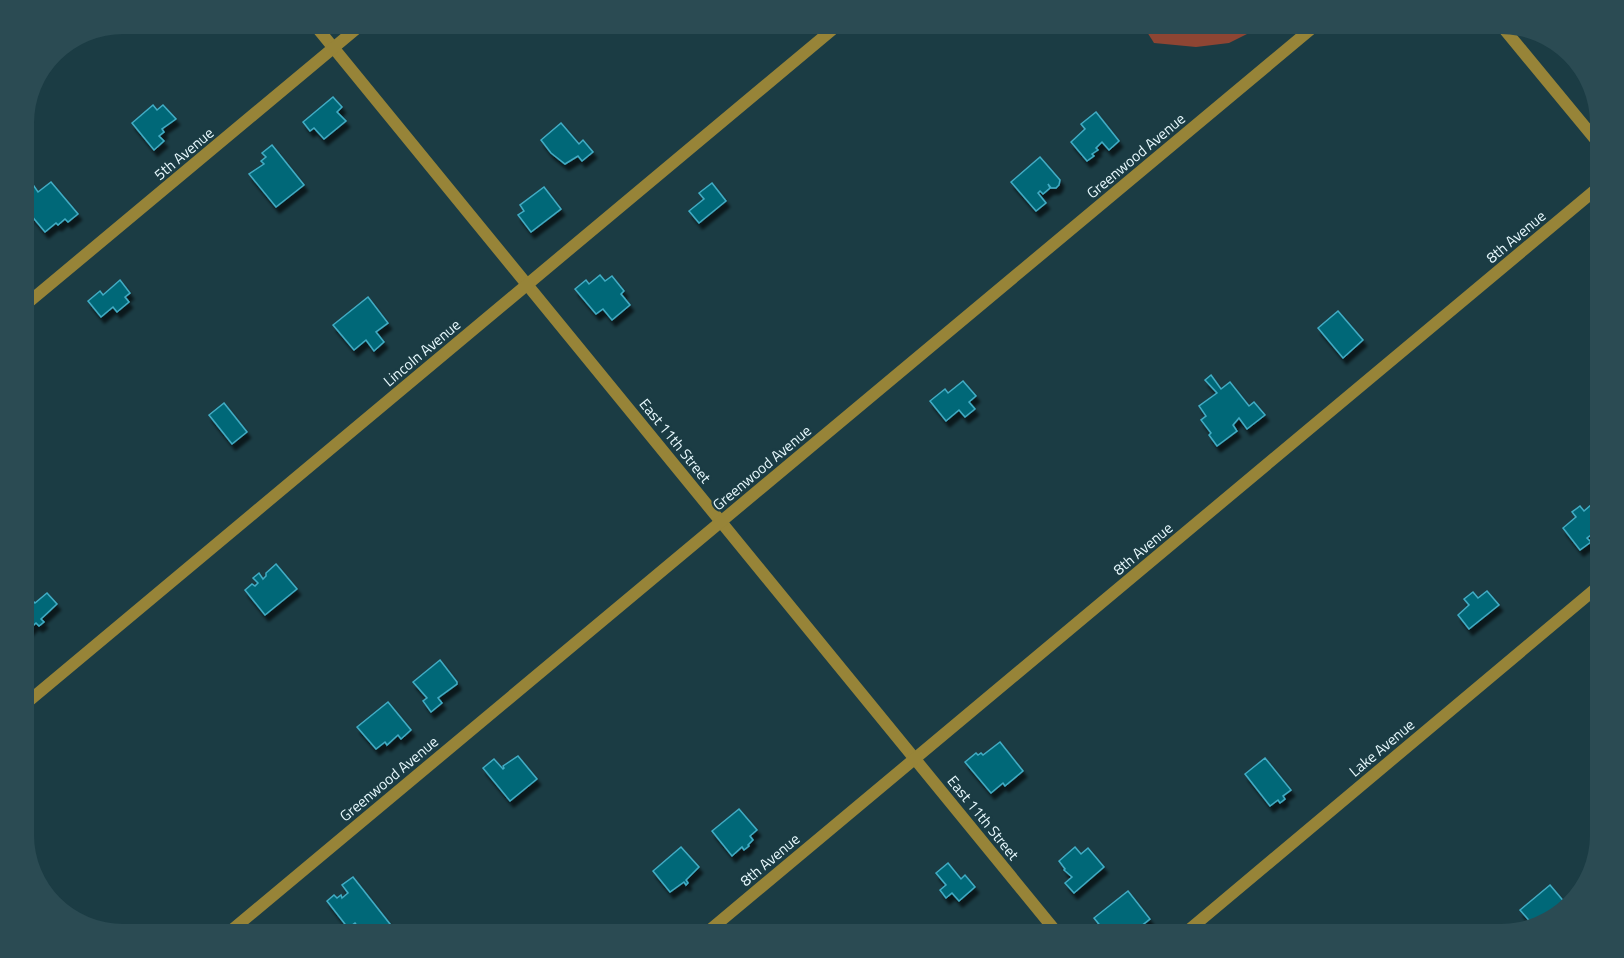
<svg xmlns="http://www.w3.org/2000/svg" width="1624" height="958" font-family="'Titillium Web',sans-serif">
<defs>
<filter id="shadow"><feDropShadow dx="3.5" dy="6" stdDeviation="1.5" flood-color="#0009"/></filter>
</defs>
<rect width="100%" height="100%" fill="#1b3c44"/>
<path fill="#8e4533" d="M1142,24h125l-38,19 -33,4 -42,-4z"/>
<g fill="#066778" stroke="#41adc5" stroke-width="1.5" filter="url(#shadow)">
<path d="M333,97l9,10 -5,5 9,9 -22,18 -10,-11 -4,3 -7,-9z"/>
<path d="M153,105l4,5 6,-5 13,14 -14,10 2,3 -5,4 5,5 -10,9 -22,-27z"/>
<path d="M1096,112l23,29 -10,9 -7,-8 -6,6 2,2 -6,4 2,2 -7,5 -16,-19 14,-13 -4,-5z"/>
<path d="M561,123l18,21 4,-4 10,12 -11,9 -4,-5 -13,8 -14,-11 -10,-13z"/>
<path d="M272,145l32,40 -28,22 -27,-33 15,-10 -3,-3 5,-4 -4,-4z"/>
<path d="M1040,157l20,23 -1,5 -3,3h-5l-3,-4 2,4 -7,6 -3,-3 -2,2 8,10 -10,8 -25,-29z"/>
<path d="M51,182l27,32 -10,8 -3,-3 -7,6 -2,-2 -11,9 -15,-18 -6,3v-23l10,-8 4,6z"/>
<path d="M712,183l14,18 -27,22 -10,-12 15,-12 -5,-6z"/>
<path d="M544,187l17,22 -30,23 -13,-17 6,-4 -4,-6z"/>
<path d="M600,275l5,6 7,-5 12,15 -3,3 9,11 -18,15 -9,-11 -7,5 -21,-25 11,-9 3,4z"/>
<path d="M120,280l10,13 -5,4 4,5 -12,10 -4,-5 -12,10 -13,-16 12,-10 3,4z"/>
<path d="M368,297l20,26 -12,9 8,10 -10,9 -8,-11 -12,10 -21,-25z"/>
<path d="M1338,311l25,29 -20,18 -25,-30z"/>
<path d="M1211,375l10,14 9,-7 19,24 5,-4 11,13 -18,14 -8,-11 -6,7 4,6 -20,15 -8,-11 2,-2 -10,-13 5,-4 -7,-10 18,-13 -12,-13z"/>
<path d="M963,381l13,15 -7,6 6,7 -10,8 -6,-7 -13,11 -16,-20 15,-12 3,4z"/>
<path d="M224,403l23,29 -15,12 -23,-29z"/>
<path d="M1592,504l8,10v21l-6,4 -3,-4 -4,3 4,4 -11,8 -17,-22 13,-11 -4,-5 8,-6 4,5z"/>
<path d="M276,564l21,25 -32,26 -20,-25 7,-6 3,2 3,-3 -5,-5 6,-5 4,6 3,-3v-3z"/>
<path d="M1487,591l12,14 -30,24 -11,-14 11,-10 -5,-6 9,-7 5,6z"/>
<path d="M47,593l10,11 -16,15 3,3 -5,4 -3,-3 -12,11v-21l2,-2 -2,-8 6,-5 5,5z"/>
<path d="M440,660l17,22v2l-19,14 4,5 -11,9 -8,-11 4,-3 -14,-16z"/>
<path d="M388,702l23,28 -10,9 -3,-4 -11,10 -2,-3 -9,7 -19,-22z"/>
<path d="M1000,742l23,29 -18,15 -2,-3 -12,10 -26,-31 11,-9 2,2 3,-2 2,2z"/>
<path d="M518,756l19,23 -27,22 -27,-33 11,-9 9,10 1,-1 -1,-2z"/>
<path d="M1265,758l26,32 -8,6 2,3 -5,4 -2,-3 -8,6 -25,-32z"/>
<path d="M739,809l18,21 -7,6 3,4 -5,5 1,1 -5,4 -2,-3 -10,9 -20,-25z"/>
<path d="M681,847l18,20 -13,13 2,3 -2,2 -2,-3 -14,10 -17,-21z"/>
<path d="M1075,847l6,7 7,-6 16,19 -30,26 -9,-10 7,-6 -8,-7 1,-1 -6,-8z"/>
<path d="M948,863l13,16 4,-4 10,12 -16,14 -7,-8 -6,5 -6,-8 6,-5 -10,-12z"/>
<path d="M353,877l37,47 -12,10h-14l-9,-11 -7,5 -21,-27 7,-6 3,3 4,-3 1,3 6,-5 -6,-8z"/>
<path d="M1550,885l16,19 -16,17 -17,4 -13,-15z"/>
<path d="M1128,891l22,28 -19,15h-16l-6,-8 -4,3 -1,-2 -2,1 -8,-10z"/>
</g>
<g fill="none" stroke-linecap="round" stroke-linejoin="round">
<g stroke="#978438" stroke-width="12">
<path d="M314,24l744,910"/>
<path d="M24,306l338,-282"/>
<path d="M24,705l815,-681"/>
<path d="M227,934l1090,-910"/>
<path d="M705,934l895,-748"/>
<path d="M1184,934l416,-349"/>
</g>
<path stroke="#978438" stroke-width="12" d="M1500,24l100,121"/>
</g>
<g text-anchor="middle" stroke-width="4.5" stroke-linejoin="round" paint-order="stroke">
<g font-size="15" fill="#e6f8fd" stroke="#1b3c44">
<text transform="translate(184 154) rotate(-40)" y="5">5th Avenue</text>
<text transform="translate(1136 156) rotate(-40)" y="5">Greenwood Avenue</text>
<text transform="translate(1516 237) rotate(-40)" y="5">8th Avenue</text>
<text transform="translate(422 353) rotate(-40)" y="5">Lincoln Avenue</text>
<text transform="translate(675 441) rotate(51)" y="5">East 11th Street</text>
<text transform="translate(762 468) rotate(-40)" y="5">Greenwood Avenue</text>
<text transform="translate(1143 549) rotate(-40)" y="5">8th Avenue</text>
<text transform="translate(1382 748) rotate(-40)" y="5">Lake Avenue</text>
<text transform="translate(389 779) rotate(-40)" y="5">Greenwood Avenue</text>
<text transform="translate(983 818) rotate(51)" y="5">East 11th Street</text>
<text transform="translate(770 860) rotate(-40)" y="5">8th Avenue</text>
</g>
</g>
<path d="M0 0H1624V958H0ZM123 34H1501A89 89 0 0 1 1590 123V835A89 89 0 0 1 1501 924H123A89 89 0 0 1 34 835V123A89 89 0 0 1 123 34Z" fill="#2b4b53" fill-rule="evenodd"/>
</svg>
